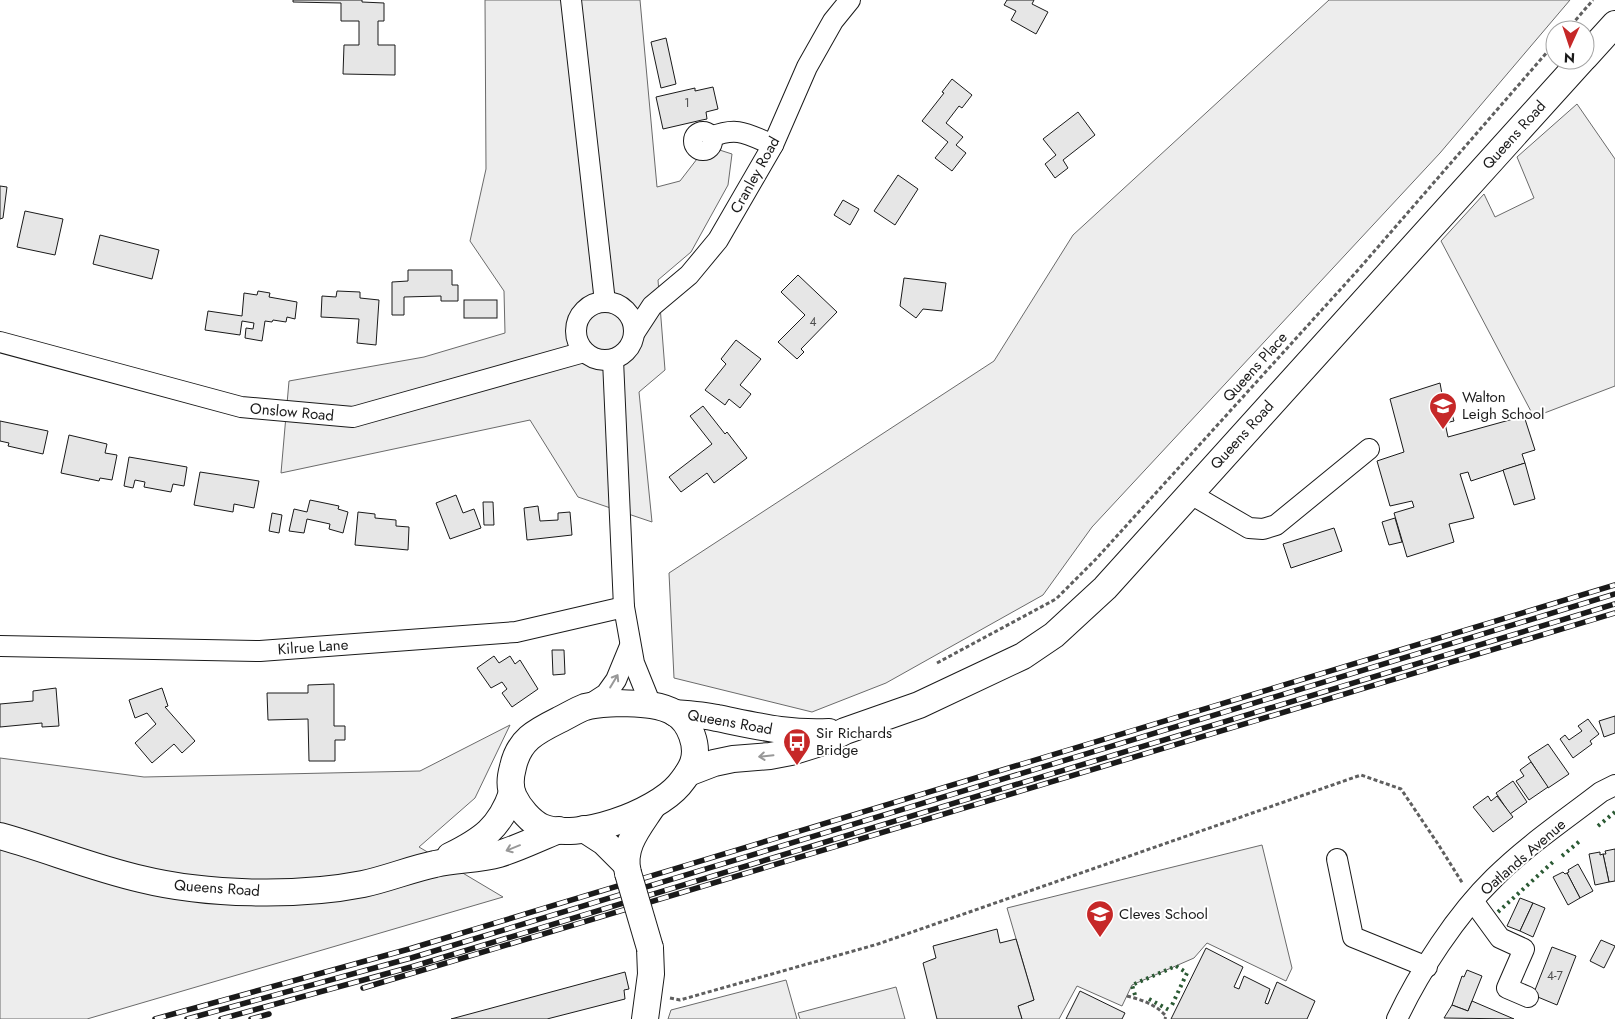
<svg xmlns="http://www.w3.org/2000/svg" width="1615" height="1019" font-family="Jost,sans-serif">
<rect width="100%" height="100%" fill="#fff"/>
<g fill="#ededed" stroke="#6a6a6a">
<path d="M485,0h155l17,187 23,-6 27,-35 25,8 -4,31 -37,67 -33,28 7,90 -26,22 13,130 -74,-25 -48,-77 -249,53 8,-92 135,-24 81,-24 -1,-42 -34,-50 16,-72z"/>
<path d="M1329,0h241l-130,153 -348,374 -49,68 -157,88 -74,29 -138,-34 -5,-105 325,-212 79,-126z"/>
<path d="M1577,104l38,55v227l-81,31 -93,-176 43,-47 11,23 39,-19 -17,-41z"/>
<path d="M510,725l-35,73 -56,49 84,50 -416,122h-87v-261l144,19 276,-6z"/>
<path d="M1262,845l30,123 -6,13 -79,-38 -13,15 -62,27 -10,21 -45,-20 -18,33h-37l-4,-13 16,-6 -27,-92z"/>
<path d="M786,980l11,39h-129l3,-9z"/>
<path d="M896,987l9,32h-105l-2,-6z"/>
</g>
<g fill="#e6e6e6" stroke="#1a1a1a">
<path d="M293,0h69v2l22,1v18h-6v24h17v30l-52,-1 1,-29h15v-24h-18v-18l-48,-1z"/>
<path d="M1007,0h27l-2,4 16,8 -12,22 -25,-14 5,-9 -12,-6z"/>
<path d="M666,38l10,46 -15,4 -10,-46z"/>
<path d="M952,79l20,16 -10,13 -3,-2 -13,17 17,14 -7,8 10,8 -14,18 -17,-13 13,-16 -26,-21 22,-28 -2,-1z"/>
<path d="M713,87l5,22 -12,3 1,7 -5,1 -39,9 -7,-32 39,-9v3z"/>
<path d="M1078,112l17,23 -32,25 5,8 -13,10 -10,-14 11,-9 -13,-16z"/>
<path d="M898,175l20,14 -23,36 -21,-14z"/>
<path d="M0,186l7,1 -4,31 -3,1z"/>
<path d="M843,200l16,9 -9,16 -16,-10z"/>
<path d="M25,211l38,8 -8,36 -38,-8z"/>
<path d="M100,235l59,15 -7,29 -59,-15z"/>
<path d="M408,270h44v15h6v16h-17v-5l-37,1v18h-12v-33l16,-1z"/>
<path d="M798,275l39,37 -36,37 3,3 -7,7 -19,-17 27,-27 -24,-23z"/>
<path d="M904,278l42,5 -4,28 -19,-2 -7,9 -16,-12z"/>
<path d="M258,291l12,2 -1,4 28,5 -2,17 -8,-2 -1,5 -13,-2 -1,2 -7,-1 -3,20 -17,-3 1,-10 7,1 1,-6 -12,-2 -2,14 -35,-5 3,-19 34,5 2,-23 13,2z"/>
<path d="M337,291l23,1v6l19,2 -3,45 -19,-2 2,-24 -38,-2 1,-21 14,1z"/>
<rect x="464" y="300" width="33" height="18"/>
<path d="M736,340l25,19 -21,26 11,9 -11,14 -11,-9 -4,6 -20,-15 21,-26 -5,-5z"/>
<path d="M1440,383l2,11h4l8,27 -9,2 3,14 76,-21 11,34 -13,4 3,9 -54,18 -3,-9 -8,2 14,44 -25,6 5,18 -47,15 -13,-44 20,-6 -2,-6 -22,5 -13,-45 27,-9 -14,-53z"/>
<path d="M703,406l22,28 2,-2 20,26 -33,25 -7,-10 -26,19 -12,-15 43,-33 -22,-28z"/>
<path d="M0,421l48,10 -5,23 -35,-8 1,-3 -9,-2z"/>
<path d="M69,435l38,9 -2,9 12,2 -5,25 -12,-2 -1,3 -38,-8z"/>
<path d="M129,457l58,10 -3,19 -11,-2 -2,8 -27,-5 1,-5 -10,-2 -2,8 -9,-2z"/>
<path d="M1525,463l10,36 -21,6 -11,-35z"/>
<path d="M200,472l59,9 -5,27 -20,-4 -1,8 -39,-7z"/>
<path d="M456,495l7,18 11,-4 7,19 -31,11 -14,-36z"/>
<path d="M310,500l29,6 -1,3 10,3 -5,21 -14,-4 1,-5 -23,-5 -3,14 -15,-2 5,-22 13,3z"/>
<path d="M483,502h10l1,23h-10z"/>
<path d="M538,506l2,15 18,-1v-7l12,-1 2,23 -45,5 -3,-32z"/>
<path d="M358,512l17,2v4l21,2v6l13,1 -1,23 -53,-5z"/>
<path d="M272,513l10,2 -3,18 -10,-2z"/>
<path d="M1395,518l7,24 -13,3 -7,-23z"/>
<path d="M1334,528l8,23 -51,17 -8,-24z"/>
<path d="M552,650h12l1,24 -12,1z"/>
<path d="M494,656l5,7 11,-7 5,8 5,-4 18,29 -26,18 -10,-14 5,-4 -5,-7 -11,6 -14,-20z"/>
<path d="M334,684v42h11v14h-10v21h-26l-1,-42 -40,1 -1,-27h41v-8z"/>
<path d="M56,688l3,38 -17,1v-4l-42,4v-23l33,-3v-10z"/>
<path d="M162,688l6,18 -3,1 30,34 -13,12 -8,-9 -22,19 -17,-20 21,-19 -9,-11 -12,5 -6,-18z"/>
<path d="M1615,716v17l-11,4 -5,-16z"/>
<path d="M1588,719l11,15 -9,7 2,3 -19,14 -13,-19 5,-4 4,5 13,-9 -4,-5z"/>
<path d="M1548,744l21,30 -21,14 -20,-31z"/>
<path d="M1531,762l17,25 -19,13 -13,-19 8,-5 -4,-6z"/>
<path d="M1513,781l14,21 -17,12 -14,-21z"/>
<path d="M1488,796l3,5 6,-5 16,21 -20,15 -20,-25z"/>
<path d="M1615,849v32l-6,1 -6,-28h3l-1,-3z"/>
<path d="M1600,852v3l3,-1 6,28 -14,3 -6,-31z"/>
<path d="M1578,864l15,27 -13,7 -13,-25 2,-1 -1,-2z"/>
<path d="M1563,872l2,2 2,-1 13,25 -12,7 -15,-28z"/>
<path d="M1520,898l13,5 -13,28 -13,-5z"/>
<path d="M1533,903l12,5 -12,29 -13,-6z"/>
<path d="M997,929l3,14 16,-4 18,61 -16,6 4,13h-85l-14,-56 13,-5 -3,-12z"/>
<path d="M1601,940l14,6 -11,22 -14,-7z"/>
<path d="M1552,947l24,9 -19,49 -24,-10z"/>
<path d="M1206,948l37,19 -9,20 5,2 5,-13 26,13 -5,14 3,1 9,-22 38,19 -8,18h-136z"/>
<path d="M1467,970l15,6 -14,35 -16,-6 10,-29 2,1z"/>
<path d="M625,972l4,17 -5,1 1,9 -78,20h-96z"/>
<path d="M1080,991l45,22 -3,6h-56z"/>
<path d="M1472,1001l42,18 -70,-1 8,-13 16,6z"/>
</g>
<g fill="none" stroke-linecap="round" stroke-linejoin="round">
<g stroke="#1a1a1a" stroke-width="22">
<g id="minor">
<path d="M571,0l34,302"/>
<circle cx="703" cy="141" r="9"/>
<path d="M711,137c27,-11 36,-3 62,8"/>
<circle cx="605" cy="331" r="29"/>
<path d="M635,332l17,-26 37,-31 29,-35 55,-95 34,-78 26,-46 17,-21"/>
<path d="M0,342l241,65 112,10 231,-65"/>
<path d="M613,360l11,247 10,56 17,42"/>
<path d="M1189,493l60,35 14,1 13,-4 93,-76"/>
<path d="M0,646l260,5 256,-19 108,-25"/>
<path d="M586,707l20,-13 10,-14 14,-34"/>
<path d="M1337,859l16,78 74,30"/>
<path d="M1473,901l27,37 24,11 -17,39 21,9"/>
<path d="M1397,1019c22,-47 60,-105 97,-141 32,-32 72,-59 107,-86l14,-7"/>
</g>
</g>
<g stroke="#1a1a1a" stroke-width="28">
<g id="major">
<path d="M1585,57l30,-33"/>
<path d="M619,703c18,1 39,0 56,10 15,9 24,33 18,50 -3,8 -9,16 -14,22 -24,28 -102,57 -137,42 -11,-5 -23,-19 -28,-30 -5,-10 -4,-19 -1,-30 6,-28 24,-36 48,-48 8,-4 16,-9 24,-12 10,-3 23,-3 34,-4z"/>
<path d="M675,713c14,1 29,2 42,5 40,8 71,16 112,14"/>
<path d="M688,773l26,-10 19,-4 37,-3 21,-4 32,-10 22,-11 74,-26 104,-49 31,-21 51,-47 477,-528"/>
<path d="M584,829l20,13 22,22"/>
<path d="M0,836c47,13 93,32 141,43 65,16 156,18 222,5 24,-5 48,-15 72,-20 21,-5 43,-4 64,-10 20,-6 40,-16 60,-24"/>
<path d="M450,856c32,-16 50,-28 62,-63"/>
<path d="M628,873c-7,-26 11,-46 24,-66"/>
<path d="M645,1019l6,-45 -1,-26"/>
</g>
</g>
<g stroke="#5f5f5f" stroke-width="3" stroke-dasharray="4 2.5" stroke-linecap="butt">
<path d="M1567,30l26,-30"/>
<path d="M937,663l119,-64 40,-40 262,-289 197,-227"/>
<path d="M1127,996c15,4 28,8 39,20l-1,3"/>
<path d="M670,998l10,2 198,-56 483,-169 40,14 37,55 25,40"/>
</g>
<use href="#minor" stroke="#fff" stroke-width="20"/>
<use href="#major" stroke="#fff" stroke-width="26"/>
<g stroke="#1a1a1a" stroke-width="5.5">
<g id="rail">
<path d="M363,988l1252,-375"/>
<path d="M155,1019l254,-70 1206,-364"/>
<path d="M187,1019l224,-61 1204,-364"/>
<path d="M221,1019l190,-52 1204,-363"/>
<path d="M251,1019l18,-5"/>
</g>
</g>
<use href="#rail" stroke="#fff" stroke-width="4" stroke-dasharray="11" stroke-linecap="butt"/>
<g stroke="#1a1a1a" stroke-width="28" stroke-linecap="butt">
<path id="major-bridge" d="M628,873l22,75"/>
</g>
<use href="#major-bridge" stroke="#fff" stroke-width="26"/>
<g stroke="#2b5a34" stroke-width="4" stroke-dasharray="2.5 4" stroke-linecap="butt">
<path d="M1598,826l17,-14"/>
<path d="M1562,856l19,-16"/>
<path d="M1498,912l56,-51"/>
<path d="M1135,995l-3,-10 44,-19 11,7 -15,32"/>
<path d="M1149,999l20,11"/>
</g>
</g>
<defs><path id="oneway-shaft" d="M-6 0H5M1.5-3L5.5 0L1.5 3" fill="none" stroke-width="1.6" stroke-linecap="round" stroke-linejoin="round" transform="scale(1.25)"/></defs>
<g stroke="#989898">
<use href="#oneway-shaft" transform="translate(614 681) rotate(-59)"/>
<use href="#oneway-shaft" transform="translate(766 756) rotate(174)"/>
<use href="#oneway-shaft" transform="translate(513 848) rotate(158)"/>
</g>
<defs>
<g id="school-pin" transform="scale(1.4375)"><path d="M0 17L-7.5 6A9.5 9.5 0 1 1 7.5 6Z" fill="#c62828" stroke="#fff"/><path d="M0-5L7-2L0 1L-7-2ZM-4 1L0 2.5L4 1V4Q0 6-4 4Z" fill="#fff"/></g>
<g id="bus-pin" transform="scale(1.4375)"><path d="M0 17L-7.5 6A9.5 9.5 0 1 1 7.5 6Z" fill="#c62828" stroke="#fff"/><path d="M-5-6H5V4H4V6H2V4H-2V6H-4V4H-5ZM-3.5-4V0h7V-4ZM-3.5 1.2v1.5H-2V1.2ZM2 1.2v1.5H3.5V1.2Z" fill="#fff"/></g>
</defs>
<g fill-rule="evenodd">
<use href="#school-pin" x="1443" y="406"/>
<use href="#bus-pin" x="797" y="742"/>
<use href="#school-pin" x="1100" y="914"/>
</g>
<g text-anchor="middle" stroke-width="4" stroke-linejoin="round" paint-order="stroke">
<g font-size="12" fill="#4d4d4d">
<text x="687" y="107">1</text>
<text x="813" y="326">4</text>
<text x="1555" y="980">4-7</text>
</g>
<g font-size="15" fill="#1a1a1a" stroke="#fff">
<text transform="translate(1514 135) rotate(-48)" y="5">Queens Road</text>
<text transform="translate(755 175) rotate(-61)" y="5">Cranley Road</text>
<text transform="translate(1255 367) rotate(-48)" y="5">Queens Place</text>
<text transform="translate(292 412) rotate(5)" y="5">Onslow Road</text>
<text transform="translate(1242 435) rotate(-48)" y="5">Queens Road</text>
<text transform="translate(313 647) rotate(-4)" y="5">Kilrue Lane</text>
<text transform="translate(730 722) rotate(10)" y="5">Queens Road</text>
<text transform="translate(1523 857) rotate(-41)" y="5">Oatlands Avenue</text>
<text transform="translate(217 888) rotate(4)" y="5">Queens Road</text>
</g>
<g font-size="15" fill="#1a1a1a" stroke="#fff" text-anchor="start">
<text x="1462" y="402">Walton<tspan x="1462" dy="17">Leigh School</tspan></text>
<text x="816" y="738">Sir Richards<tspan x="816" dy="17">Bridge</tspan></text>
<text x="1119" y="919">Cleves School</text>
</g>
</g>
<g transform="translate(1570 45) rotate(183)"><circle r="24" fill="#ffffff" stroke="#a3a3a3"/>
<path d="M0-4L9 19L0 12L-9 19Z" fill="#c62828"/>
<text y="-8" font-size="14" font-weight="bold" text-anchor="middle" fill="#1a1a1a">N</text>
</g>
</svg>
